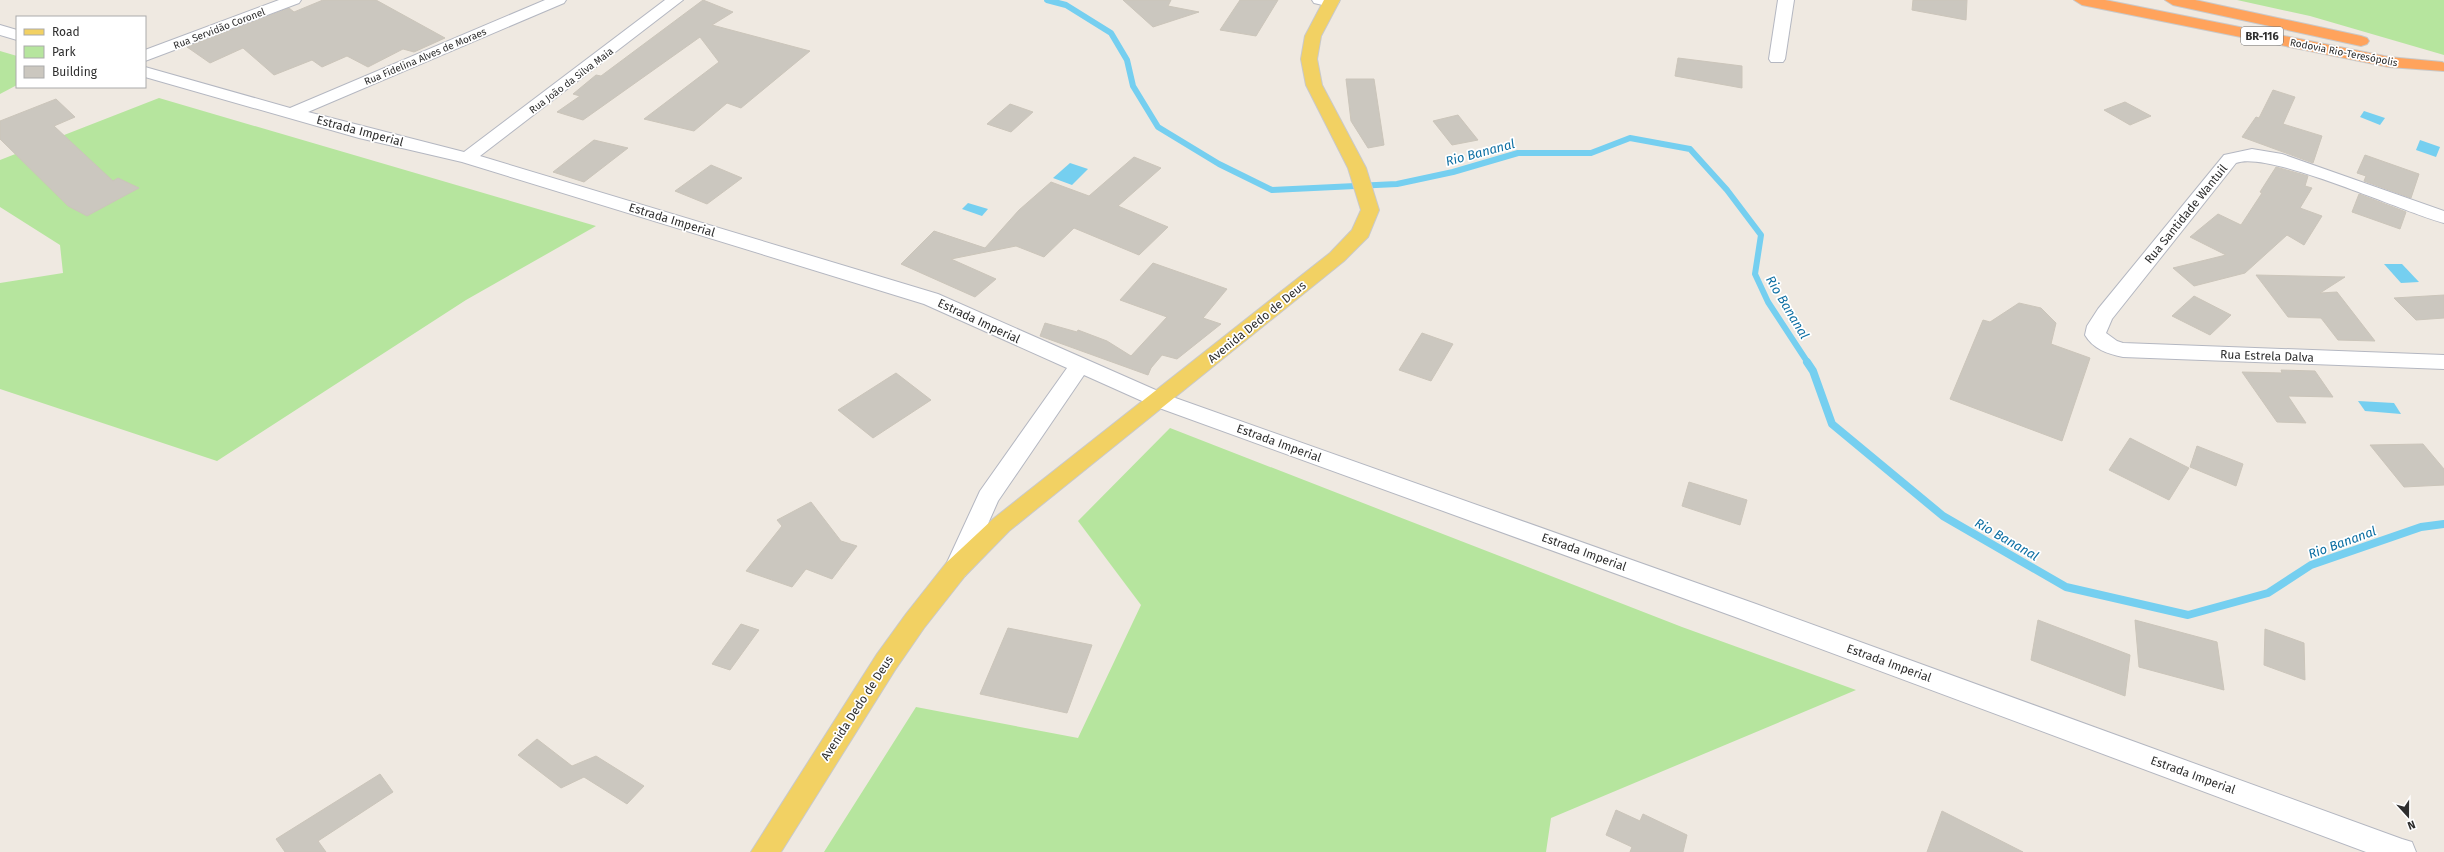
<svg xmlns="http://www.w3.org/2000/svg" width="2444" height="852" font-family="'Fira Sans',sans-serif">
<rect width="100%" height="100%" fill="#efe9e1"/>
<g fill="#b6e59e">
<path d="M2237,0h207v55l-134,-39z"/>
<path d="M0,51l17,5v29l-17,9z"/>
<path d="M159,98l437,128 -130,74 -249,161 -217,-72v-106l63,-10 -3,-28 -60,-38v-47z"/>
<path d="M1170,428l512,199 174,63 -305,128 -5,34h-722l92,-145 162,31 63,-133 -63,-84z"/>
</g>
<g fill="#75cff0">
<path d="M2364,111l21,7 -5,7 -20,-8z"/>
<path d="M2420,140l20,7 -4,10 -20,-7z"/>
<path d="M1070,163l18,6 -16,16 -19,-7z"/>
<path d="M968,203l20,6 -6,7 -20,-7z"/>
<path d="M2384,264h18l17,18 -18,1z"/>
<path d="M2358,401l36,2 7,11 -36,-3z"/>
</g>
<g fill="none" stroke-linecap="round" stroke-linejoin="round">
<path stroke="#75cff0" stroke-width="6" d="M1047,0l19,5 45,28 16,27 6,26 25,41 61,37 53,26 125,-6 56,-12 65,-19h73l39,-15 60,11 37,41 34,45 -6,39 13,28 40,61"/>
<path stroke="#75cff0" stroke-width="8" d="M1807,362l6,9 19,53 111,92 123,71 122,28 80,-22 43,-28 110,-38 23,-3"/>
</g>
<g fill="#cbc7bf" stroke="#cbc5ba">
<path d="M323,0h53l69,38 -31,14 -11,-3 -35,18 -21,-11 -25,11 -10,-7 -38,15 -31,-27 -33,15 -23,-16 102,-39 5,4z"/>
<path d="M703,0l30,12 -21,13 98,26 -69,57 -14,-5 -33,28 -50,-12 75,-57 -19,-25 -117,83 -26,-8 23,-16 -7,-2 23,-19 5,1z"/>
<path d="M1123,0h48l-3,6 31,6 -46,15z"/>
<path d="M1240,0h38l-22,36 -36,-6z"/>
<path d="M1913,0h54l-1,20 -54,-10z"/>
<path d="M1678,58l64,8v22l-67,-12z"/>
<path d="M1346,79h28l10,66 -16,3 -17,-27z"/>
<path d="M2273,90l22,7 -12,27 39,12 -9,27 -71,-26 14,-20 3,1z"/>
<path d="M56,99l19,18 -21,9 59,55 5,-3 21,10 -52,28 -19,-10 -68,-67v-18z"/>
<path d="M2125,102l26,14 -21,9 -26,-15z"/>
<path d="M1010,104l23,8 -22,20 -24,-8z"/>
<path d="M1458,115l20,25 -26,5 -19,-24z"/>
<path d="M594,140l34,8 -44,34 -31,-10z"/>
<path d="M2365,155l54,19 -8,24 -47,-17 2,-5 -9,-3z"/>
<path d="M1134,157l27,11 -43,38 50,21 -29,28 -65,-27 -30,29 -28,-11 -65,13 45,20 -21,18 -74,-33 33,-33 51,17 34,-38 32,-28 38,14z"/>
<path d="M711,165l31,13 -35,26 -32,-13z"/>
<path d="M2276,167l32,9 -3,10 7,2 -12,20 22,8 -18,29 -17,-10 -42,38 -51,13 -21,-18 53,-13 -36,-18 28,-23 23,11 21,-32 -2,-1z"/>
<path d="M2359,194l47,18 -6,17 -48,-17z"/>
<path d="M1153,263l74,26 -24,29 18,6 -44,35 -15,-4 -11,13 -3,7 -108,-39 5,-13 32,9 1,-2 29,11 24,15 36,-39 -47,-17z"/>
<path d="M2256,275l89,2 -25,16 17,-1 38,49 -37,-1 -17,-22 -33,-1z"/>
<path d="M2444,295v23l-28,2 -22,-22z"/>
<path d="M2194,296l37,19 -21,20 -38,-19z"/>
<path d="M2019,303l22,5 15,15 -5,21 39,14 -28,83 -112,-42 33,-79 7,2z"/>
<path d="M1422,333l31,11 -22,37 -32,-11z"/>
<path d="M2281,370l34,1 18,26 -45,-1 18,27 -29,-1 -35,-50 40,1z"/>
<path d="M896,373l35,27 -58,38 -35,-28z"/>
<path d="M2130,438l59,30 -20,32 -60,-30z"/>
<path d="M2423,444l21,25v16l-40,2 -34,-42z"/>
<path d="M2197,446l46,18 -7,22 -46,-19z"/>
<path d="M1689,482l58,18 -7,25 -58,-19z"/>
<path d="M811,502l30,39 16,5 -25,33 -26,-10 -14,18 -46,-16 36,-45 -5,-6z"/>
<path d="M2038,620l92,35 -5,41 -94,-36z"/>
<path d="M2135,620l82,22 7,48 -85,-23z"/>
<path d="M741,624l18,6 -29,40 -18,-6z"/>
<path d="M1008,628l84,17 -25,68 -87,-19z"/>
<path d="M2265,629l39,14 1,37 -41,-15z"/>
<path d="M537,739l35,27 24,-10 48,30 -17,18 -43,-27 -23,11 -43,-33z"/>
<path d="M380,774l13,18 -75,49 8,11h-41l-9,-13z"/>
<path d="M1616,810l24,11 3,-7 44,21 -4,17h-53l2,-5 -26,-12z"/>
<path d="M1942,811l81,41h-96z"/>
</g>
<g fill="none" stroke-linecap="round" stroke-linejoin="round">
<g stroke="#b4b7c1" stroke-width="2">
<g id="minor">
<path d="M279,0h22l-2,3 -154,58v-11z"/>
<path d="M545,0h21l-2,3 -256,109 156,40 201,-152h18l-203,156 458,138 229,101 589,209 646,235 10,3 4,10h-50l-628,-234 -587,-213 -67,-30 -86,126 -33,75 -9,3 -9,-3 -3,-7 36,-78 87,-123 -143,-64 -462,-142 -103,-24 -214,-61v-10l145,41z"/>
<path d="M1312,0h25l2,2 -8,5 -17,-4z"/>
<path d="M1778,0h16l-9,59 -2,3h-12l-2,-3z"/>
<path d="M0,25l17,5v10l-17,-5z"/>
<path d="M2252,149l30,5 162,57v12c-42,-11 -175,-73 -208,-60l-124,156 -6,14 11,8 6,2 321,12v14l-321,-12c-15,-3 -30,-8 -38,-22l2,-9 11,-17 126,-154z"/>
</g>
</g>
<g stroke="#c9c9c9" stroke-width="2">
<path id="major" d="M1324,0h16l-19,36 -4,23 5,26 44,83 13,42 -11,27 -24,24 -335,270 -44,45 -41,52 -29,42 -114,182h-30l126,-198 29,-40 41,-52 46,-43 337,-266 22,-23 9,-20 -13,-42 -42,-83 -5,-26 4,-23z"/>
</g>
<g stroke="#c9c9c9" stroke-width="2">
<g id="highway">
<path d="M2074,0h31l284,57 53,5 2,1v8l-55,-4 -307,-62z"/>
<path d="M2165,0h30l166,36 6,2 2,3 -2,3 -6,2 -188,-41z"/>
</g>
</g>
<use href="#minor" fill="#fff" fill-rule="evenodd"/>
<use href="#major" fill="#f2d163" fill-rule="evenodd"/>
<use href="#highway" fill="#ffa35c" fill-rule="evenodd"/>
</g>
<g text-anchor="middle" stroke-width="3.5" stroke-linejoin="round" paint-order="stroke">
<g font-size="10" fill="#2e2e2e" stroke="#fff">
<text transform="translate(219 28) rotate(-21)" y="4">Rua Servidão Coronel</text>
<text transform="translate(2344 52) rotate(11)" y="4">Rodovia Rio-Teresópolis</text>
<text transform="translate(425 56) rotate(-23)" y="4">Rua Fidelina Alves de Moraes</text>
<text transform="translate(571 80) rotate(-37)" y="4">Rua João da Silva Maia</text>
</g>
<rect fill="#fff" stroke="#6d6d6d" stroke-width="1" x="2241" y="27" width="42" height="18" rx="3"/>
<g font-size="11" font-weight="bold" fill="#2e2e2e">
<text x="2262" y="40">BR-116</text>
</g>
<g font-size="12" fill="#2e2e2e" stroke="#fff">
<text transform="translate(360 131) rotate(15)" y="4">Estrada Imperial</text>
<text transform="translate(2186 214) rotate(-51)" y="4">Rua Santidade Wantuil</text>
<text transform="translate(672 220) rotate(17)" y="4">Estrada Imperial</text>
<text transform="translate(979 321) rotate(25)" y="4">Estrada Imperial</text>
<text transform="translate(1257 322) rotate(-39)" y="4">Avenida Dedo de Deus</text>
<text transform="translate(2267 356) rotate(2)" y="4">Rua Estrela Dalva</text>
<text transform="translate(1279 443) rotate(20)" y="4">Estrada Imperial</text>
<text transform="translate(1584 552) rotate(20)" y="4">Estrada Imperial</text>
<text transform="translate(1889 663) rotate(20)" y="4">Estrada Imperial</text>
<text transform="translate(857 708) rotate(-57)" y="4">Avenida Dedo de Deus</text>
<text transform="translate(2193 775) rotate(20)" y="4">Estrada Imperial</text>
</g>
<g font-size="13" font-style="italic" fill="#0d6fa3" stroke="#fff">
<text transform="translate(1480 152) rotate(-15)" y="5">Rio Bananal</text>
<text transform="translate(1788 307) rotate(59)" y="5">Rio Bananal</text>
<text transform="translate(2007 539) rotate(30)" y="5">Rio Bananal</text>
<text transform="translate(2342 542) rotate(-20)" y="5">Rio Bananal</text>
</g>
</g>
<rect x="16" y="16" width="130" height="72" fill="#ffffff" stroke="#ababab"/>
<rect x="24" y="29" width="20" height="6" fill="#f2d163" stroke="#ababab"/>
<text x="52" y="36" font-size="12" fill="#2e2e2e">Road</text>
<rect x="24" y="46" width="20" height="12" fill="#b6e59e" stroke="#ababab"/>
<text x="52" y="56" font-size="12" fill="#2e2e2e">Park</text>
<rect x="24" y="66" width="20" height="12" fill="#cbc7bf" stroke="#ababab"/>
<text x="52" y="76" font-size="12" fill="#2e2e2e">Building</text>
<g transform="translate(2408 816) rotate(159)" stroke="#ffffff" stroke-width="3" paint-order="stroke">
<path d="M0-3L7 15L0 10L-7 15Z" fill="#2e2e2e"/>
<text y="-6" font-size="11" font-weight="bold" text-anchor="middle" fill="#2e2e2e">N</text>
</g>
</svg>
